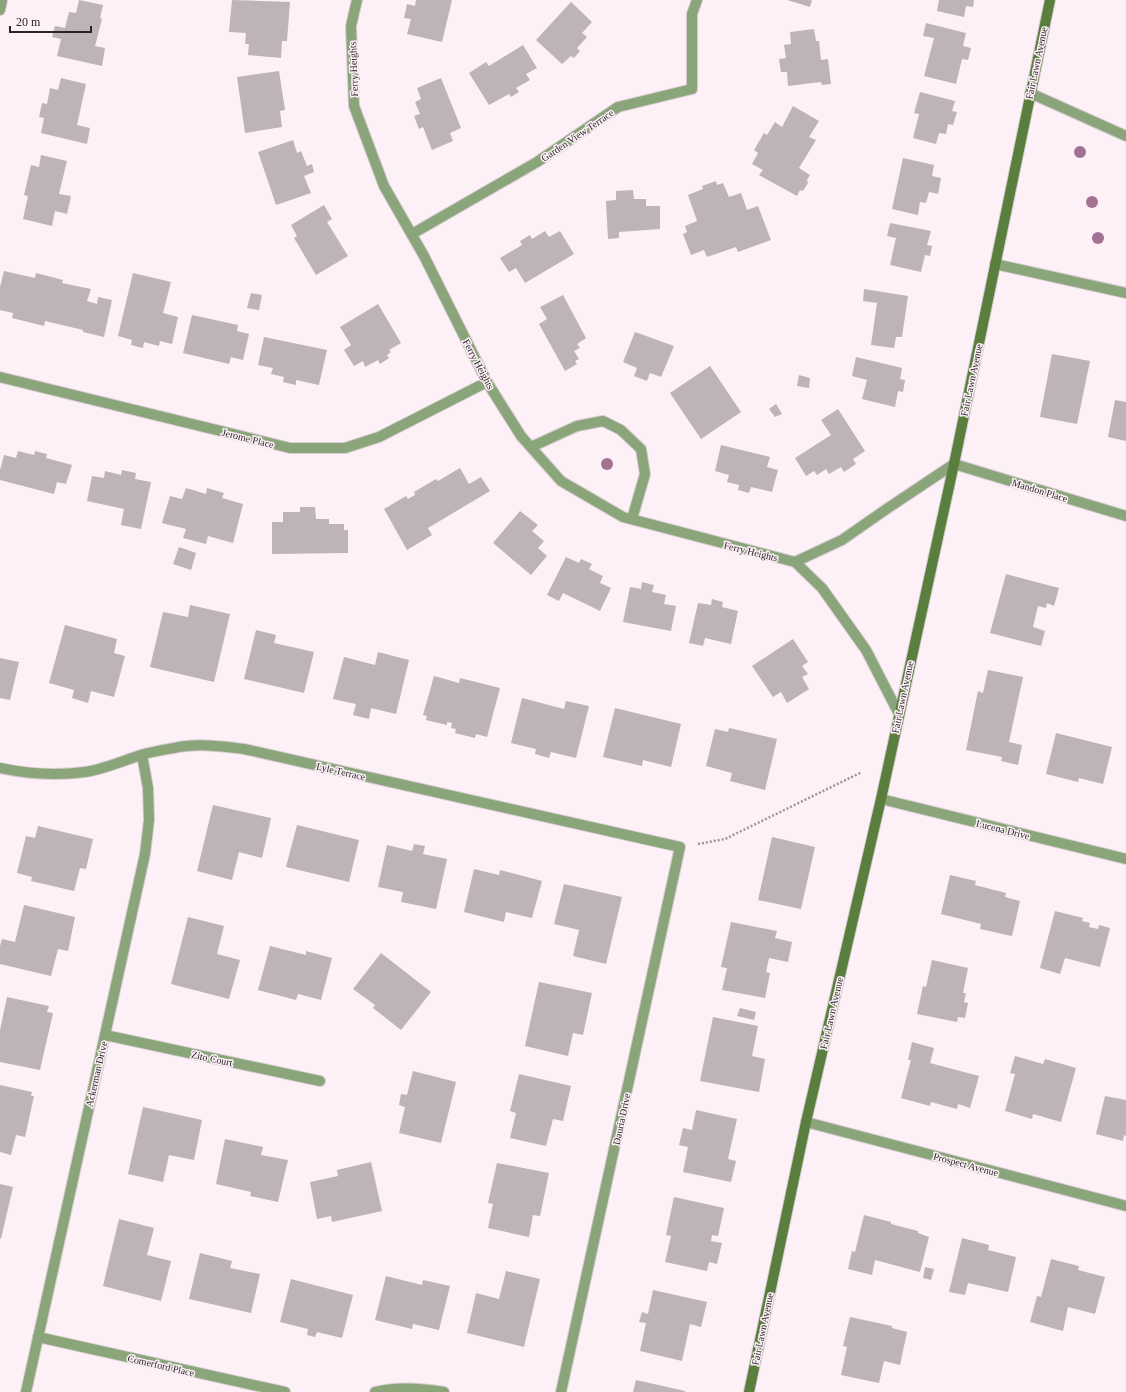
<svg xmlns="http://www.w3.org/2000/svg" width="1126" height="1392" font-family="Georgia,serif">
<rect width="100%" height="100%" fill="#fdf1f7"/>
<g fill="#beb3b9">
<path d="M79,0l24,5 -3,13 2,1 -7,27 10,2 -3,18 -45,-10 4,-17 -9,-2 3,-11 10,2 4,-16 7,1z"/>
<path d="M232,0l58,2 -3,39h-5l-1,17 -33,-3 1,-11h-4l1,-11 -17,-1z"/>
<path d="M416,0h36l-10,42 -35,-8 4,-15 -7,-1 3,-14 8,2z"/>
<path d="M787,0h25l-2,7z"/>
<path d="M939,0h35l-1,7 -7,-1 -2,11 -27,-6z"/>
<path d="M571,2l21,20 -10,11 5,4 -10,11 3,3 -6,7 -3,-2 -9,8 -26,-24z"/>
<path d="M926,23l40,10 -3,13 8,2 -3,12 -6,-1 -6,25 -32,-8 10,-38 -11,-2z"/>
<path d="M814,29l2,12h3l2,19 7,-1 3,25 -9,1 -1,-3 -33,4 -1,-14h-6l-2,-13 7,-1 -2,-13 7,-1 -1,-12z"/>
<path d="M523,45l14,23 -11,6 4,6 -14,8 3,4 -8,5 -2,-3 -20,11 -20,-32 17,-11 3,4z"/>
<path d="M279,71l6,39 -5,1 2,16 -37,6 -8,-56z"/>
<path d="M61,78l25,6 -9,41 13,3 -3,16 -46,-11 3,-15 -5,-1 3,-14 5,1 3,-16 8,2z"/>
<path d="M441,78l20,50 -11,5 3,8 -21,9 -9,-23 -4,2 -5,-13 6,-2 -5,-12 6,-3 -4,-11z"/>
<path d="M920,92l35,9 -3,10 5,1 -4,13 -5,-1 -2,10 -7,-1 -3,11 -23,-6 6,-24 -5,-1z"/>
<path d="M793,106l26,15 -10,16 7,3 -17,28 11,7 -3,5 1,3 -5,8 -3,-1 -3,6 -38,-21 4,-5 -11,-6 6,-11 -4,-3 10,-17 3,2 8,-13 7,5z"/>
<path d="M293,140l4,13 4,-2 6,15 5,-2 2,8 -10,4 7,17 -35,12 -18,-53z"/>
<path d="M41,155l26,6 -8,33 12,2 -4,18 -12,-3 -3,15 -29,-7 5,-23 -4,-1 7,-30 8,2z"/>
<path d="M903,158l31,7 -2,11 9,2 -3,16 -9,-2 -3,11 -6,-1 -2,13 -26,-6z"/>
<path d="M716,181l1,4 6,-2 6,14 12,-4 6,17 11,-4 13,34 -33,12 -2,-5 -29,10 -3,-7 -13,5 -8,-21 4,-2 -2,-6 12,-5 -9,-26 15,-6 -1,-3z"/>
<path d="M633,190l1,9h12v7h14v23l-41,3v6l-11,1 -2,-38 10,-1v-9z"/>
<path d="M324,205l8,14 -5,3 21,34 -32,19 -22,-37 3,-2 -6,-11z"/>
<path d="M890,223l41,8 -4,14 5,1 -2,10 -5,-1 -4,17 -31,-7 6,-27 -9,-2z"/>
<path d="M545,231l4,6 11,-6 14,23 -49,29 -9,-15 -7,4 -9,-14 22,-13 -2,-4 10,-6 2,4z"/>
<path d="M4,271l31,7 1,-5 27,7 -1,3 29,6 -4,12 10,3 1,-7 14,3 -8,37 -21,-5v-2l-38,-9 -1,5 -32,-8 1,-5 -13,-3v-23z"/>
<path d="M133,273l38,9 -8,31 15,4 -6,27 -12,-3 -1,5 -15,-4 -1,6 -12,-3 1,-5 -14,-4z"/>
<path d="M864,289l44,7 -6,41h-6l-2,11 -23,-3 6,-42 -14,-2z"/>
<path d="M251,293l11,2 -3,15 -12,-2z"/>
<path d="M563,295l23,43 -9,6 3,4 -6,3 5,8 -4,2 2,3 -12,7 -26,-47 8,-5 -7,-12z"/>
<path d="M378,304l23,39 -12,7 2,2 -4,3 2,3 -9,6 -2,-4 -13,7 -2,-6 -9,5 -10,-16 7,-5 -11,-18z"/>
<path d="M192,315l46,10 -1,6 12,3 -6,26 -12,-3 -2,7 -46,-11z"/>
<path d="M635,332l39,14 -13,31 -11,-4 -3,8 -13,-5 3,-8 -14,-6z"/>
<path d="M264,337l63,13 -8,35 -23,-5v5l-13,-3 1,-5 -13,-3 2,-6 -15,-3z"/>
<path d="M1052,354l38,7 -13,63 -37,-7z"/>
<path d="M856,357l46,11 -2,11 5,1 -2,12 -5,-1 -3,16 -33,-8 5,-19 -15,-4z"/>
<path d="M710,366l31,46 -40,27 -31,-46z"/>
<path d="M799,375l11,3 -1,10 -12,-2z"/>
<path d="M1115,400l11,2v39l-18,-4z"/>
<path d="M776,404l6,10 -7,3 -6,-8z"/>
<path d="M838,409l27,42 -12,8 3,5 -12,8 -3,-5 -12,7 -3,-5 -9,6 -3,-4 -8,5 -11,-18 36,-23 -10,-15z"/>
<path d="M721,445l49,12 -3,10 11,3 -6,22 -21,-5 -2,6 -11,-3 1,-5 -12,-3 2,-7 -14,-4z"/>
<path d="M18,451l16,4 1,-4 12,3 -1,4 26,7 -6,19 -9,-2 -3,12 -54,-14v-10l4,-15 12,3z"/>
<path d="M460,468l9,16 12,-7 9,14 -62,37 4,7 -25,15 -23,-41 22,-13 2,3 7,-4 -1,-3 22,-13 2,2z"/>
<path d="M122,470l14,3 -1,6 16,3 -10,47 -20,-4 3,-16 -37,-8 5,-25 12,2 1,-7 16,4z"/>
<path d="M186,488l20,6 1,-6 17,5 -2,5 21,6 -10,39 -25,-7 -2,8 -23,-6 3,-9 -24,-6 8,-27 12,3z"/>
<path d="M300,507h15l1,12h13v5h15v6h4v23l-76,1v-32h11v-10h17z"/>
<path d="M520,511l18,14 -6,6 12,10 -6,7 9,8 -16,19 -38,-32z"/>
<path d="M179,547l17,6 -5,17 -18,-6z"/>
<path d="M566,557l13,6 2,-4 11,5 -3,5 14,7 -3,7 11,5 -11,23 -37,-18 -4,8 -12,-6z"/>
<path d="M1006,574l53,14 -5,18 -7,-3 -1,5 -8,-2 -5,21 12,4 -4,15 -51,-13z"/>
<path d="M642,582l12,3 -2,7 14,3 -2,9 12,2 -5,25 -48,-9 7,-35 11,2z"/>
<path d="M712,599l11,3 -1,5 16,4 -7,33 -26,-6 -2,8 -14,-3 9,-40 13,2z"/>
<path d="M190,605l40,9 -16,68 -64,-15 13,-55 25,5z"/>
<path d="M65,625l52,14 -3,14 11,3 -11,41 -23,-6 -3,12 -16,-5 2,-8 -25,-7z"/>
<path d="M256,630l20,5 -2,8 40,9 -10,41 -60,-14z"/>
<path d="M793,639l15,23 -6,4 6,8 -6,3 7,12 -22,14 -6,-11 -8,5 -21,-31z"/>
<path d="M378,652l31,8 -13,54 -25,-6 -2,11 -16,-4 3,-11 -23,-5 11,-42 31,8z"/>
<path d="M0,658l19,4 -9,38 -10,-2z"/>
<path d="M988,670l35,7 -14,65 13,3 -4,20 -17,-4 1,-4 -36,-7 12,-59 5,2z"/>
<path d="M434,676l25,7 1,-5 40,10 -13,49 -11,-3 -1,4 -20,-5 1,-4 -5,-1 1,-5 -5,-1v3l-21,-5 1,-4 -4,-1z"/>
<path d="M522,698l42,11 2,-8 23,5 -13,52 -25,-6 -2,6 -14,-4 1,-5 -25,-6z"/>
<path d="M615,708l66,16 -10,43 -28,-7 -1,6 -39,-9z"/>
<path d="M729,728l48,11 -12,51 -35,-9 2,-8 -26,-7 9,-37 13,3z"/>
<path d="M1056,733l56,14 -9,37 -24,-6 -1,4 -32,-8z"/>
<path d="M213,805l58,13 -9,40 -23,-6 -7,28 -35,-9z"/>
<path d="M297,825l62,15 -10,42 -63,-15z"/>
<path d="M38,826l55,13 -7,30 -6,-1 -6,23 -43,-10 1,-4 -15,-4 9,-37 9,2z"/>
<path d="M772,837l43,10 -14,62 -43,-9z"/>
<path d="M414,844l11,2 -2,8 24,5 -11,50 -35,-7 2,-10 -25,-5 9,-42 25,6z"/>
<path d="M474,869l25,6 1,-5 42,11 -10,37 -26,-6 -2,10 -40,-10z"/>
<path d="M950,875l26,6 -1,4 31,8 -1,4 15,4 -8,35 -32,-7 1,-5 -40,-10z"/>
<path d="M564,884l58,13 -16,67 -33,-8 6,-26 -25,-6z"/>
<path d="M24,905l51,12 -7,34 -10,-2 -7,27 -51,-12v-18l2,-7 13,3z"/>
<path d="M1055,911l28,7 -1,3 8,2 -1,4 9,2 1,-4 11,3 -10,39 -35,-9 -5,16 -20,-6z"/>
<path d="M188,917l36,9 -7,28 23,6 -11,39 -58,-15z"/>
<path d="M731,922l46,9 -2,7 17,4 -4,20 -19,-4 -3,14 4,1 -5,25 -43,-8 5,-22 -6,-1z"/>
<path d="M270,946l36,9v-4l26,7 -11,42 -23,-6 -2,6 -38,-10z"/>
<path d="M381,953l50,39 -30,38 -28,-22 2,-3 -22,-16z"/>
<path d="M932,960l36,8 -5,25h3l-2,9 4,1 -3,15 -7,-1 -1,5 -40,-8 6,-28 3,1z"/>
<path d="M539,982l53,11 -9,42 -10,-2 -5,23 -43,-10z"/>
<path d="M7,997l42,9 -2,6 6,1 -13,57 -40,-8v-32z"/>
<path d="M740,1008l16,4 -2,8 -17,-4z"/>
<path d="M713,1017l45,9 -6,30 13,3 -6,33 -59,-11z"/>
<path d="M912,1042l22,6 -4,15 49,13 -9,32 -12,-4 -1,5 -26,-7 -1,4 -29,-8 10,-38h-3z"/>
<path d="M1015,1056l28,8 2,-5 31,9 -15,54 -28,-8 -1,5 -27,-8 10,-37 -5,-1z"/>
<path d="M413,1071l43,11 -15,61 -42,-10 6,-26 -6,-2 2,-11 6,1z"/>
<path d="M519,1074l52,12 -8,35 -10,-2 -7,27 -36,-8 6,-25 -6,-2z"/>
<path d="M0,1085l32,7 -1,4h3l-9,41 -9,-2 -5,20 -11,-3z"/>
<path d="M1105,1096l21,4v36l-2,-1 -1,6 -27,-7z"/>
<path d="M143,1107l59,13 -8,40 -25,-5 -6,27 -35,-8z"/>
<path d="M696,1110l41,9 -9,40 8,2 -5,21 -48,-10 5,-25 -9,-2 4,-17 9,2z"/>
<path d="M225,1139l38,8 -2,8 27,5 -10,42 -28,-6 1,-4 -35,-8z"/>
<path d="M371,1162l11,49 -50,11 -1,-6 -14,3 -7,-37 28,-6 -1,-6z"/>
<path d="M497,1163l52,10 -9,43 -7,-1 -4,22 -41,-9 5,-24 -5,-1z"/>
<path d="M0,1184l13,3 -12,52 -1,-1z"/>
<path d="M674,1197l50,11 -6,28 -6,-1 -1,6 11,2 -5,21 -8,-2 -2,9 -42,-9 6,-26 -5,-1z"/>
<path d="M864,1215l27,7v2l27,7v2l11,4 -9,35 -45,-12 -3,15 -24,-6 4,-18 3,1z"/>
<path d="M119,1219l35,9 -7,27 24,6 -10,40 -58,-15z"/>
<path d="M962,1238l27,7 -1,5 28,7 -8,35 -40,-9 -3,12 -16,-3z"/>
<path d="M200,1253l32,8 -2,7 30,6 -9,39 -62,-14z"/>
<path d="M1051,1259l28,7 -1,4 27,7 -10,37 -27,-7 -5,24 -33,-9 7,-26 4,1z"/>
<path d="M925,1267l9,2 -3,11 -8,-2z"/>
<path d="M506,1271l34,8 -16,68 -57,-14 9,-40 23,6z"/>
<path d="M386,1276l36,9 1,-5 27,6 -11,44 -26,-6 -1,5 -37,-9z"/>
<path d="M291,1279l62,16 -11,43 -25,-6 -2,5 -8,-2 1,-6 -28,-7z"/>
<path d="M653,1290l54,12 -6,25 -11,-3 -8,37 -42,-10 6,-28 -7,-1 3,-10 6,2z"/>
<path d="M850,1317l42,9v2l15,4 -7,33 -16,-4 -5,22 -38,-8 6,-28 -4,-1z"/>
<path d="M636,1380l49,11v1h-52z"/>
</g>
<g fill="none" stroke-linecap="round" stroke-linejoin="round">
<g stroke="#d7ccd2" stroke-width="12">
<g id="service">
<path d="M1030,93l96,43"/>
<path d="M995,264l131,29"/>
</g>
</g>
<g stroke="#d7ccd2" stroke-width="12">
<g id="minor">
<path d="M357,0l-6,26 3,80 30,80 40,70 63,126 34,54 40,45 62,36 172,45 27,26 44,62 33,64"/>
<path d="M0,10l2,-10"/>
<path d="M412,234l125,-72 81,-55 74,-18v-75l5,-14"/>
<path d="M0,377l290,71h55l34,-11 108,-55"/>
<path d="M531,447l46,-21 26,-5 18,9 20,19 4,25 -13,45"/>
<path d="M795,562l47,-22 46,-32 66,-44 172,52"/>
<path d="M0,768c28,6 57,8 85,4 20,-3 37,-11 56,-17 10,-3 22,-5 33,-7 23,-5 46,-2 70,1l436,98 -119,545"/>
<path d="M881,799l245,60"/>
<path d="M105,1035l215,46"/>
<path d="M806,1122l320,84"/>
<path d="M38,1337l247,55"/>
<path d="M26,1392l119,-538 4,-34 -1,-32 -6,-33"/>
<path d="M375,1392c23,-6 46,-4 69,0"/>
</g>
</g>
<g stroke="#d7ccd2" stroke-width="12">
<path id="secondary" d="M749,1392l57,-270 75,-323 73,-335 96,-464"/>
</g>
<path stroke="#9d9599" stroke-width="2.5" stroke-dasharray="2 2" stroke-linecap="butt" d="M698,844l27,-5 137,-67"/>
<use href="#service" stroke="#8ba57b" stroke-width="10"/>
<use href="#minor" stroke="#8ba57b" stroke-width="10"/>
<use href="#secondary" stroke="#597e3e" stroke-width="10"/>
</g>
<g fill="#a17292">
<circle cx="1080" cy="152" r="6"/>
<circle cx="1092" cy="202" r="6"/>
<circle cx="1098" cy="238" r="6"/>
<circle cx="607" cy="464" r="6"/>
</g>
<g text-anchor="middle" stroke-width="3" stroke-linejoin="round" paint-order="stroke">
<g font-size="10" fill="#292427" stroke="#fdf1f7">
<text transform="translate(1036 63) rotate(-78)" y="4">Fair Lawn Avenue</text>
<text transform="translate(353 69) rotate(-92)" y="4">Ferry Heights</text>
<text transform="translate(577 135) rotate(-34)" y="4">Garden View Terrace</text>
<text transform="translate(479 364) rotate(62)" y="4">Ferry Heights</text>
<text transform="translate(971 380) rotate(-78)" y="4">Fair Lawn Avenue</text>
<text transform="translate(248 438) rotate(14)" y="4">Jerome Place</text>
<text transform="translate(1040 490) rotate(17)" y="4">Mandon Place</text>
<text transform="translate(751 551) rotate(14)" y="4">Ferry Heights</text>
<text transform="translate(902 697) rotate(-78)" y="4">Fair Lawn Avenue</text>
<text transform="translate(341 771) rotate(13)" y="4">Lyle Terrace</text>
<text transform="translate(1003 829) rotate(14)" y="4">Lucena Drive</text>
<text transform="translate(831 1013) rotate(-77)" y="4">Fair Lawn Avenue</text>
<text transform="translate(212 1058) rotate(12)" y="4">Zito Court</text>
<text transform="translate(96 1074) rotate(-77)" y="4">Ackerman Drive</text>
<text transform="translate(621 1119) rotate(-78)" y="4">Dauria Drive</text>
<text transform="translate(966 1164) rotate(15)" y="4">Prospect Avenue</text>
<text transform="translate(762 1329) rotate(-78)" y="4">Fair Lawn Avenue</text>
<text transform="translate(161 1365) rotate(13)" y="4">Comerford Place</text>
</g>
</g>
<path d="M10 26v6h81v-6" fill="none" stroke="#292427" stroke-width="2"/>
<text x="16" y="26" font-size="12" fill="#292427" stroke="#fdf1f7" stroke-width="3" paint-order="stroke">20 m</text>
</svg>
